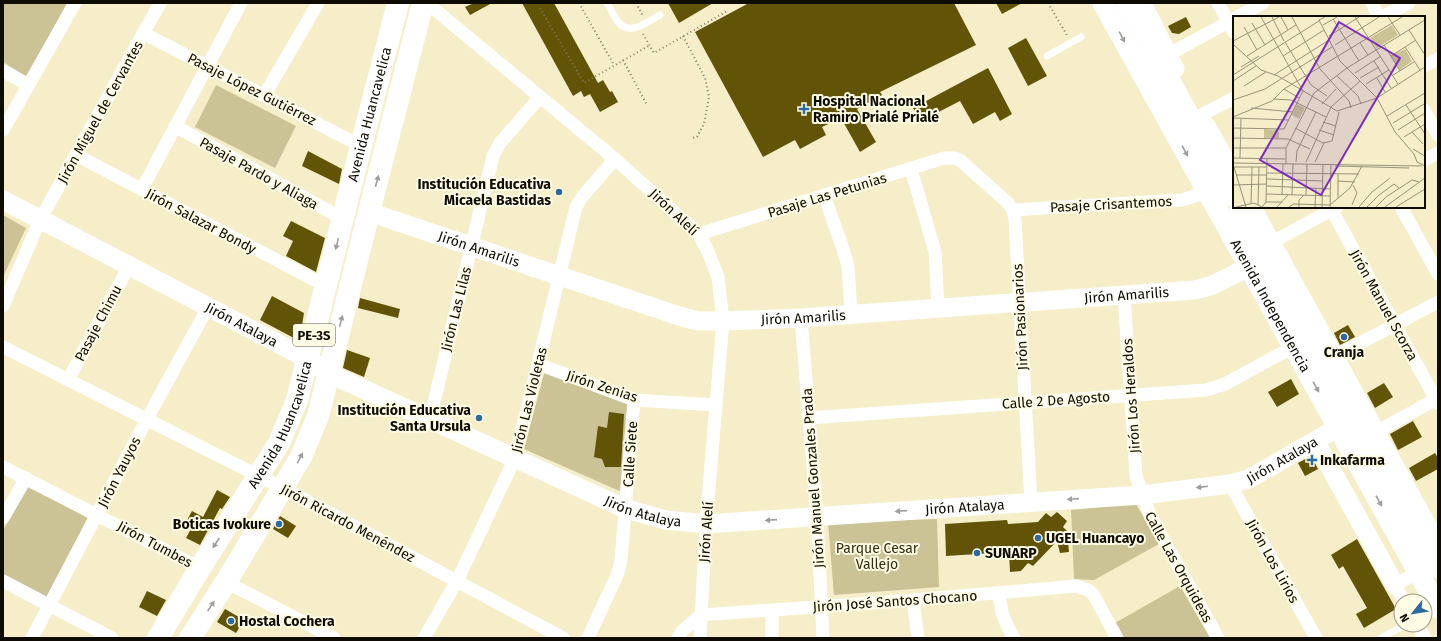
<svg xmlns="http://www.w3.org/2000/svg" width="1441" height="641" font-family="'Fira Sans',sans-serif">
<rect width="100%" height="100%" fill="#f5eec9"/>
<g fill="#cbc295">
<path d="M3,3h64l-40,74 -24,-15z"/>
<path d="M216,85l80,41 -21,42 -80,-41z"/>
<path d="M3,215l23,13 -23,49z"/>
<path d="M545,370l83,34 -4,89 -100,-44z"/>
<path d="M28,485l60,33 -39,80 -46,-24v-44z"/>
<path d="M1136,504l23,40 -65,36 -20,-1 -3,-69z"/>
<path d="M937,519l2,68 -105,8 -6,-72z"/>
<path d="M1180,586l30,52h-89l-8,-14z"/>
</g>
<g fill="#615406">
<path d="M474,3h18l-22,12 -5,-8z"/>
<path d="M522,3h32l44,80 5,-3 7,12 2,-1 6,11 -18,10 -10,-18 -6,3 -3,-6 -8,5z"/>
<path d="M668,3h45l-34,20z"/>
<path d="M749,3h205l22,42 -96,47 2,3 -25,14 19,33 -16,10 -19,-34 -19,9 4,8 -26,14 -5,-9 -32,17 -68,-125z"/>
<path d="M996,3h26l-20,11z"/>
<path d="M1186,17l5,10 -12,7 -7,-1 -4,-7z"/>
<path d="M1026,38l21,38 -19,10 -20,-38z"/>
<path d="M988,68l24,46 -12,7 -5,-9 -22,12 -13,-23 -39,20 -8,-13z"/>
<path d="M308,151l34,18 -3,15 -37,-18z"/>
<path d="M291,221l34,17 -9,34 -30,-16 7,-15 -10,-5z"/>
<path d="M272,296l32,17 -3,19 -3,4 -6,1 -32,-17z"/>
<path d="M360,298l40,11 -2,9 -40,-10z"/>
<path d="M1348,325l7,12 -15,8 -6,-12z"/>
<path d="M347,350l23,8 -6,19 -21,-9z"/>
<path d="M1291,379l8,15 -22,13 -9,-15z"/>
<path d="M1384,383l9,14 -18,11 -8,-15z"/>
<path d="M609,412l15,2 -3,53h-16l-3,-8 -8,-2 4,-31 9,2z"/>
<path d="M1413,421l9,16 -24,13 -8,-16z"/>
<path d="M1435,453l3,5v11l-22,12 -7,-13z"/>
<path d="M1311,456l7,13 -13,7 -7,-13z"/>
<path d="M217,490l13,7 -8,12 -2,-1 -20,37 -14,-7 7,-13 -7,-3 6,-11 11,6z"/>
<path d="M1057,512l10,9 -4,6 4,4 2,21 -9,1 -3,-12 -24,25 -5,-3 -7,8 -11,1 -1,-20 -63,4 -1,-32 62,-4 1,4 30,-2 8,-9 5,4z"/>
<path d="M280,516l16,10 -8,12 -15,-9z"/>
<path d="M1357,539l39,70 -32,19 -8,-14 11,-6 -24,-42 -4,3 -8,-14z"/>
<path d="M147,591l19,9 -9,16 -18,-9z"/>
<path d="M225,609l19,11 -8,13 -19,-11z"/>
</g>
<g fill="none" stroke-linecap="round" stroke-linejoin="round">
<g stroke="#807c64" stroke-width="2" stroke-dasharray="1 3" stroke-linecap="butt">
<path d="M579,3l35,62"/>
<path d="M636,3l7,13"/>
<path d="M1048,3l19,32"/>
<path d="M540,8l44,75 66,-38"/>
<path d="M643,34l11,19 73,-42"/>
<path d="M683,36l22,42 4,19 -5,27 -7,13 -5,1"/>
<path d="M623,60l24,45"/>
</g>
<g stroke="#fff" stroke-width="7">
<path d="M607,3c4,6 7,14 11,19 12,15 30,-1 42,-7"/>
<path d="M1047,56l34,-19"/>
<path d="M1381,638l24,-13"/>
</g>
<g stroke="#fff" stroke-width="13">
<path d="M427,3l188,156 84,75 10,20 9,23 5,44 -17,203 -6,114"/>
<path d="M1218,3l16,30"/>
<path d="M1372,3l7,14"/>
<path d="M1237,17l26,-14"/>
<path d="M1382,17l27,-14"/>
<path d="M143,33l218,113"/>
<path d="M1160,59l74,-40"/>
<path d="M1424,66l14,-7"/>
<path d="M3,71l26,14"/>
<path d="M264,96l54,-93"/>
<path d="M1424,110l14,25"/>
<path d="M1192,120l42,-22"/>
<path d="M175,126l168,93"/>
<path d="M3,130l72,-127"/>
<path d="M76,155l250,131"/>
<path d="M1424,160l14,-7"/>
<path d="M911,169l24,83 3,56"/>
<path d="M142,189l99,-186"/>
<path d="M824,195l19,54 5,17 3,48"/>
<path d="M1330,207l108,196"/>
<path d="M1401,207l37,67"/>
<path d="M1013,210l169,-10 25,-8"/>
<path d="M699,234l245,-76h11l6,3 47,42 5,7 2,10 16,282"/>
<path d="M1265,246l72,-39"/>
<path d="M1124,295l12,181 14,39 68,123"/>
<path d="M3,306l37,-86 120,-217"/>
<path d="M801,318l16,199 6,121"/>
<path d="M3,347l280,141 280,150"/>
<path d="M1328,360l110,-58"/>
<path d="M538,364l96,36 82,5"/>
<path d="M68,380l61,-114"/>
<path d="M809,418l397,-28 19,-6 68,-37"/>
<path d="M430,419l63,-263 7,-13 40,-46"/>
<path d="M1369,436l69,-38"/>
<path d="M3,467l197,101"/>
<path d="M1230,484l86,154"/>
<path d="M3,518l23,-40"/>
<path d="M3,581l109,57"/>
<path d="M226,582l108,56"/>
<path d="M999,593c2,20 5,28 15,45"/>
<path d="M913,600l5,38"/>
<path d="M1404,601l-9,-16 29,-16"/>
<path d="M772,610v28"/>
<path d="M701,615l212,-15 163,-14 12,4 5,4 24,44"/>
<path d="M1417,625l8,13"/>
<path d="M32,638l115,-219 61,-112"/>
<path d="M424,638l33,-57 58,-123 61,-251 6,-10 33,-38"/>
<path d="M588,638l30,-65 3,-13 13,-160"/>
<path d="M678,638l4,-7 19,-16"/>
</g>
<g stroke="#fff" stroke-width="19">
<path d="M1142,3l33,66"/>
<path d="M1206,126l28,49"/>
<path id="s1" d="M3,200l305,159 20,14 298,136 40,11 40,4 436,-29 88,-11 19,-5 102,-59"/>
<path d="M1252,208l186,337"/>
<path id="s2" d="M369,212l310,104 19,5h25l78,-3 394,-28 18,-5 36,-18"/>
<path d="M1316,442l79,143"/>
</g>
<g stroke="#fff" stroke-width="21">
<path id="s3" d="M1103,3l335,605"/>
<path d="M1127,3l107,194"/>
<path d="M1240,207l198,361"/>
</g>
<g stroke="#fff" stroke-width="22">
<path id="s4" d="M158,638l42,-70 79,-125 18,-43 64,-254 37,-143"/>
<path d="M190,638l36,-56 75,-125 17,-41 51,-204 54,-209"/>
</g>
</g>
<defs><path id="oneway-solid" d="M-6-.8H1V-3.2L6.5 0L1 3.2V.8H-6Z"/></defs>
<g fill="#9f9e9a">
<use href="#oneway-solid" transform="translate(1122 37) rotate(62)"/>
<use href="#oneway-solid" transform="translate(1185 151) rotate(61)"/>
<use href="#oneway-solid" transform="translate(377 181) rotate(-75)"/>
<use href="#oneway-solid" transform="translate(337 244) rotate(104)"/>
<use href="#oneway-solid" transform="translate(341 321) rotate(-76)"/>
<use href="#oneway-solid" transform="translate(1316 387) rotate(61)"/>
<use href="#oneway-solid" transform="translate(300 458) rotate(-63)"/>
<use href="#oneway-solid" transform="translate(1202 487) rotate(173)"/>
<use href="#oneway-solid" transform="translate(1073 499) rotate(176)"/>
<use href="#oneway-solid" transform="translate(1379 501) rotate(61)"/>
<use href="#oneway-solid" transform="translate(901 511) rotate(176)"/>
<use href="#oneway-solid" transform="translate(771 520) rotate(176)"/>
<use href="#oneway-solid" transform="translate(216 543) rotate(123)"/>
<use href="#oneway-solid" transform="translate(211 606) rotate(-56)"/>
</g>
<g fill="#2c6ba1" stroke="#fffbe4" stroke-width="1.5">
<path d="M802 103h4v4h4v4h-4v4h-4v-4h-4v-4h4z"/>
<circle cx="559" cy="192" r="4"/>
<circle cx="1344" cy="337" r="4"/>
<circle cx="479" cy="418" r="4"/>
<path d="M1310 454h4v4h4v4h-4v4h-4v-4h-4v-4h4z"/>
<circle cx="279" cy="524" r="4"/>
<circle cx="1038" cy="538" r="4"/>
<circle cx="977" cy="553" r="4"/>
<circle cx="231" cy="621" r="4"/>
</g>
<g text-anchor="middle" stroke-width="4" stroke-linejoin="round" paint-order="stroke">
<rect fill="#fffbe4" stroke="#565446" stroke-width="1" x="293" y="324" width="42" height="22" rx="3"/>
<g font-size="13" font-weight="bold" fill="#0e0c02">
<text x="314" y="340">PE-3S</text>
</g>
<g font-size="14" fill="#0e0c02" stroke="#fffbe4">
<text transform="translate(252 89) rotate(27)" y="5">Pasaje López Gutiérrez</text>
<text transform="translate(100 112) rotate(-61)" y="5">Jirón Miguel de Cervantes</text>
<text dy="5" stroke="none"><textPath href="#s4" startOffset="571">Avenida Huancavelica</textPath></text>
<text transform="translate(259 173) rotate(29)" y="5">Pasaje Pardo y Aliaga</text>
<text transform="translate(827 195) rotate(-17)" y="5">Pasaje Las Petunias</text>
<text transform="translate(1111 204) rotate(-3)" y="5">Pasaje Crisantemos</text>
<text transform="translate(674 212) rotate(43)" y="5">Jirón Alelí</text>
<text transform="translate(201 221) rotate(28)" y="5">Jirón Salazar Bondy</text>
<text dy="5" stroke="none"><textPath href="#s2" startOffset="116">Jirón Amarilis</textPath></text>
<text dy="5" stroke="none"><textPath href="#s2" startOffset="776">Jirón Amarilis</textPath></text>
<text transform="translate(1384 305) rotate(61)" y="5">Jirón Manuel Scorza</text>
<text dy="5" stroke="none"><textPath href="#s3" startOffset="346">Avenida Independencia</textPath></text>
<text transform="translate(456 309) rotate(-76)" y="5">Jirón Las Lilas</text>
<text dy="5" stroke="none"><textPath href="#s2" startOffset="452">Jirón Amarilis</textPath></text>
<text transform="translate(1020 317) rotate(-93)" y="5">Jirón Pasionarios</text>
<text transform="translate(98 323) rotate(-62)" y="5">Pasaje Chimu</text>
<text dy="5" stroke="none"><textPath href="#s1" startOffset="269">Jirón Atalaya</textPath></text>
<text transform="translate(602 386) rotate(18)" y="5">Jirón Zenias</text>
<text transform="translate(1131 396) rotate(-94)" y="5">Jirón Los Heraldos</text>
<text transform="translate(529 400) rotate(-76)" y="5">Jirón Las Violetas</text>
<text transform="translate(1056 400) rotate(-4)" y="5">Calle 2 De Agosto</text>
<text dy="5" stroke="none"><textPath href="#s4" startOffset="247">Avenida Huancavelica</textPath></text>
<text transform="translate(630 454) rotate(-86)" y="5">Calle Siete</text>
<text dy="5" stroke="none"><textPath href="#s1" startOffset="1361">Jirón Atalaya</textPath></text>
<text transform="translate(119 472) rotate(-63)" y="5">Jirón Yauyos</text>
<text transform="translate(813 478) rotate(-94)" y="5">Jirón Manuel Gonzales Prada</text>
<text dy="5" stroke="none"><textPath href="#s1" startOffset="1037">Jirón Atalaya</textPath></text>
<text dy="5" stroke="none"><textPath href="#s1" startOffset="713">Jirón Atalaya</textPath></text>
<text transform="translate(348 523) rotate(28)" y="5">Jirón Ricardo Menéndez</text>
<text transform="translate(706 532) rotate(-86)" y="5">Jirón Alelí</text>
<text transform="translate(155 544) rotate(28)" y="5">Jirón Tumbes</text>
<text transform="translate(1273 561) rotate(61)" y="5">Jirón Los Lirios</text>
<text transform="translate(1179 567) rotate(61)" y="5">Calle Las Orquideas</text>
<text transform="translate(895 601) rotate(-4)" y="5">Jirón José Santos Chocano</text>
</g>
<g font-size="14" font-weight="bold" fill="#0e0c02" stroke="#fffbe4" text-anchor="start">
<text x="813" y="106">Hospital Nacional<tspan x="813" dy="16">Ramiro Prialé Prialé</tspan></text>
<text x="551" y="189" text-anchor="end">Institución Educativa<tspan x="551" dy="16">Micaela Bastidas</tspan></text>
<text x="1344" y="357" text-anchor="middle">Cranja</text>
<text x="471" y="415" text-anchor="end">Institución Educativa<tspan x="471" dy="16">Santa Ursula</tspan></text>
<text x="1320" y="465">Inkafarma</text>
<text x="271" y="529" text-anchor="end">Boticas Ivokure</text>
<text x="1046" y="543">UGEL Huancayo</text>
<text x="985" y="558">SUNARP</text>
<text x="239" y="626">Hostal Cochera</text>
</g>
<g font-size="14" fill="#332d0e" stroke="#fffbe4">
<text x="877" y="553">Parque Cesar<tspan x="877" dy="16">Vallejo</tspan></text>
</g>
</g>
<g transform="translate(1233 16)">
<rect width="192" height="192" fill="#f5eec9"/>
<path d="M159,9l6,10 -21,13 -7,-10zM172,33l7,12 -12,9 -9,-14zM64,88l8,4 -6,11 -7,-4zM31,113l15,1v8h-15z" fill="#cbc295"/>
<path fill="none" stroke="#999479" stroke-width="1" d="M28,1l42,74M39,1l12,24M48,1l7,13M59,1l28,52 29,32 2,7M92,1l-6,3 21,41 37,37 18,34 19,22 3,8 8,4M122,1l43,67M155,1l12,18M100,3l26,42M19,7l13,22M90,9l14,-8M11,11l13,23M176,14l16,25M96,20l30,-19M0,25l46,-24M52,26l26,43 16,11M127,27l8,12M0,28l28,26 17,6 59,35 40,-13 48,-31M102,29l44,-28M151,29l16,26M172,31l15,23M14,40l49,-31M50,40l41,-26M158,40l25,-16M141,45l17,27M8,51l18,-11M122,57l26,-17M0,59l86,-54M41,59l55,-35M160,59l21,-13M104,60l21,20 3,8M127,62l19,-11M144,62l8,14M0,65l23,-15M133,68l23,-14M11,70l22,-14M51,73l15,9M40,83l18,1 35,17M0,84l32,-11 67,-42M89,88l14,-15M173,89l19,29M18,92l42,4M154,100l38,-23M0,101l39,-16 12,-12 118,-72M0,102l56,2M90,106l13,4M160,107l31,-19M0,112l51,1 19,-38M62,112l28,15 9,-2 7,-29M86,114l15,5M165,114l27,-17M179,116l11,12M171,121l21,-13M0,122l55,1 22,10M0,132h53M180,133l12,7M0,142l52,1M7,142l1,-39M63,146l1,-11 19,-39M73,146l25,-55 29,-26M82,146l9,-19M0,147l189,3M53,148v-16l28,-55 33,-25 78,-48M102,150l74,2M0,151h34M1,151l12,40M34,157l92,1M3,159h31M34,163l56,2M105,165l17,1M0,169l34,-1M34,170l63,3M33,178l64,2M49,179l1,-31M59,179l1,-31M73,179l1,-30M105,182v-24M33,186h16M18,187l1,-36M25,189l1,-38M119,189l5,-12 -4,-8M3,191l18,-4 8,4M29,191l4,-5 1,-43M44,191l11,-12M56,191l5,-3 36,1 20,-17 12,-22M66,191v-7l5,-5M82,191l1,-19M89,191l1,-42M97,191l1,-42M126,191l13,-15 18,-14M134,191l12,-12 15,-11 5,4M143,191l10,-10 26,-17 7,2M152,191l40,-29M163,191l29,-18"/>
<path fill="#7b2cbf" fill-opacity="0.15" stroke="#7b2cbf" stroke-width="2" d="M106,6l61,36 -79,137 -61,-35z"/>
<rect width="192" height="192" fill="none" stroke="#0e0c02" stroke-width="2"/>
</g>
<rect width="1441" height="641" fill="none" stroke="#0e0c02" stroke-width="8"/>
<g transform="translate(1413 613) rotate(240)"><circle r="19" fill="#fffbe4" stroke="#9f9b8a"/>
<path d="M0-3L7 15L0 10L-7 15Z" fill="#2c6ba1"/>
<text y="-6" font-size="11" font-weight="bold" text-anchor="middle" fill="#0e0c02">N</text>
</g>
</svg>
